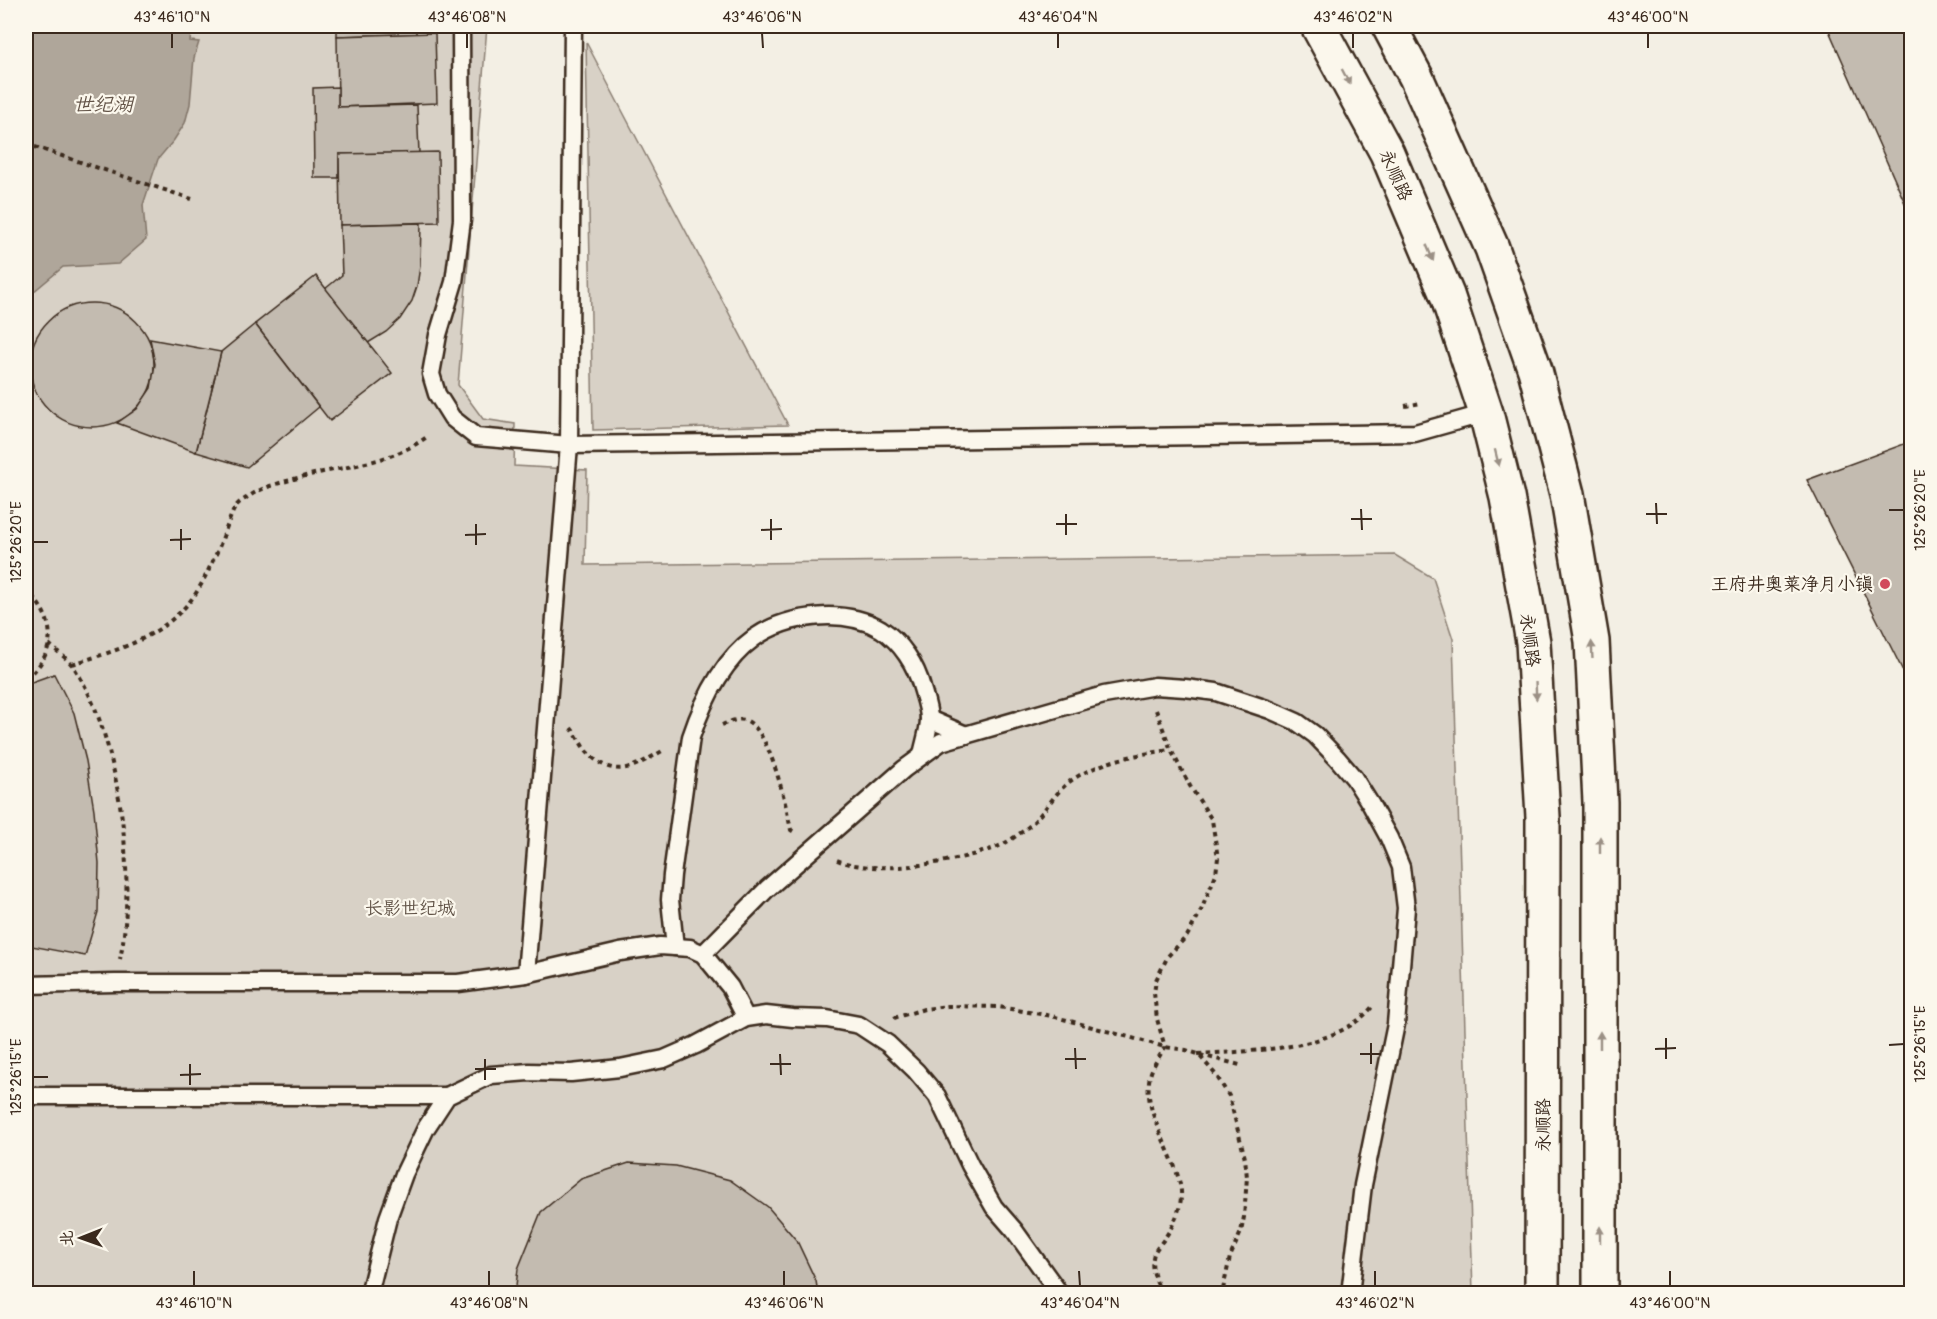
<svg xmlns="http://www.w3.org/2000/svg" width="1937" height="1319" font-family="Pangolin,'LXGW WenKai TC',sans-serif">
<rect width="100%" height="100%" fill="#f3efe4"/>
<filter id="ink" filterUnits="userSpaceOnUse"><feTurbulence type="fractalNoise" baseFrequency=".0167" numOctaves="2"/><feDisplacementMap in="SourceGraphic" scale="12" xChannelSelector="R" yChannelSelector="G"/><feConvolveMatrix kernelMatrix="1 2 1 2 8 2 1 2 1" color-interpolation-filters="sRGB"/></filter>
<g filter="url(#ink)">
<g fill="#d8d1c6" stroke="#8a7e72" stroke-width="1.5">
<path d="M26,26h461l-29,359 25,34 32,5 -1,42 73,4 -2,95 810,-10 38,23 20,61 20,654h-1447z"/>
<path d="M586,42l202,383 -195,5z"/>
</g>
<path fill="#afa69a" stroke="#817468" stroke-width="1.5" d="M26,26h166l-2,15 9,1 -5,16 -4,46 -5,19 -11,17 -16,19 -15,46 3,35 -28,24 -55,3 -37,31z"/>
<g fill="#c3bbb0" stroke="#3b2a1e" stroke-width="1.5">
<path d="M337,26h79v8l-79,2z"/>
<path d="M1827,26h85v193z"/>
<path d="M435,33l2,70 -99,4 -1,-71z"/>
<path d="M338,87v20l79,-2 2,48 -80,1v24h-25l-1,-90z"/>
<path d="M438,152l1,70 -99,3 -1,-71z"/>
<path d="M421,223l-1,43 -3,20 -5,15 -12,18 -14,13 -18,11 -43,-54 17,-14 -2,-50z"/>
<path d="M316,276l76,97 -62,48 -75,-97z"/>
<circle cx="92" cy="365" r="62"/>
<path d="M255,324l64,83 -72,60 -51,-15 25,-100z"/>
<path d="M150,339l71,13 -25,100 -79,-29 20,-14 14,-21 4,-24z"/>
<path d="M1912,441v248l-105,-209z"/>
<path d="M54,674l20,39 12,48 8,49 5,53 -1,49 -13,44 -59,-11v-261z"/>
<path d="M629,1163l47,3 54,14 38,27 29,34 19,40 2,13h-303l3,-25 23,-57 40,-33z"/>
<path d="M1908,1197h4v97h-2z"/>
</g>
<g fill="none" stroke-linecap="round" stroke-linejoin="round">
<g stroke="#3b2a1e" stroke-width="21">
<g id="lane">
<path d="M461,26l1,194 -8,62 -16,53 -7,39 6,20 15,24 24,19 93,8 -43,529"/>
<path d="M573,26l-4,419 846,-12 71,-20"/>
<path d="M929,719l37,16"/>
<path d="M675,947l-5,-47 2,-25 19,-138c12,-36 31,-76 63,-99 34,-24 90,-30 127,-9 20,13 35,36 41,59 3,10 7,21 7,31 0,12 -5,25 -7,36"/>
<path d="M703,954l64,-65 137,-120 37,-27 163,-47 51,-9 30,2 31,4 54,18 27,12 18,13 22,23 17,20 17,27 18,33 12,29 5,41 -10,116 -33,161 -13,109"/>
<path d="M26,985l89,-2h343l68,-9 94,-22 40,-6 30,2 13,6 27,33 16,31"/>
<path d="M26,1096h421"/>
<path d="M369,1294l19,-76 16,-44 22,-46 21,-32 44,-21 38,-3 42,1 49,-5 44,-9 32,-14 50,-27 20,-3 27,3 34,1 32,6 29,19 28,27 21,25 33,69 24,42 20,23 46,64"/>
</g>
</g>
<g stroke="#3b2a1e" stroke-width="38">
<g id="secondary">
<path d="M1318,26l69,127 60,142 39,118 21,84 26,145 10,175 -1,477"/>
<path d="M1389,26l27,51 76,171 43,122 32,124 25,147 8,161v492"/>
</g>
</g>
<g stroke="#3b2a1e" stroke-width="4" stroke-dasharray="4.5 4.5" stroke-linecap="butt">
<path d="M26,144l166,55"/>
<path d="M1405,406l16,-3"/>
<path d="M26,590c30,28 33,61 0,89"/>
<path d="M49,644c7,7 18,14 24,22 47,68 64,213 47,293"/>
<path d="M72,664c44,-13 89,-26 119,-64 11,-14 18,-32 26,-48 4,-9 15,-41 19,-46 4,-5 11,-8 15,-11 12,-8 29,-12 43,-16 45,-13 96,-14 134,-43"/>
<path d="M1156,710l15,40 19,36 22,34 6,38 -2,16 -16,39 -13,23 -19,20 -12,24 -2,13 3,26 8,28c-5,9 -13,19 -15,29 -9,38 27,78 31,115 1,17 -7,34 -17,48 -4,6 -10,11 -11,19 -3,12 4,25 9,36"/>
<path d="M722,725c7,-3 16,-7 23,-5 25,8 41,86 46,110l5,3"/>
<path d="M571,728c6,7 10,17 16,24 28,29 47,15 77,-2"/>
<path d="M837,860c39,16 117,3 157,-12 12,-4 24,-13 34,-21 18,-15 27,-37 47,-49 29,-18 63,-24 96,-28"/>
<path d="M894,1018l30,-9 24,-3 51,1 53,9 113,31 21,3 12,4 18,21 13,21 16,62 2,19 -3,40 -3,15 -11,25 -8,37"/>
<path d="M1198,1054c53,-3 138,-3 174,-47"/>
<path d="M1200,1055l40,10"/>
</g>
<use href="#lane" stroke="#fbf7ec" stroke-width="16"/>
<use href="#secondary" stroke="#fbf7ec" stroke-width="33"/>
</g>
<defs><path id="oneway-solid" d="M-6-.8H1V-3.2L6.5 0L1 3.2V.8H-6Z" transform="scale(1.5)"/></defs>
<g fill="#9b9085">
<use href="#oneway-solid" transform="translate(1346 77) rotate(62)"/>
<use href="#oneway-solid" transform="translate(1430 253) rotate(67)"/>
<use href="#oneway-solid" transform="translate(1497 458) rotate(76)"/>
<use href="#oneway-solid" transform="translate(1592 650) rotate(-93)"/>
<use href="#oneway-solid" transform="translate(1536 691) rotate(87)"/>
<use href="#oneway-solid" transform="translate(1600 845) rotate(-90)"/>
<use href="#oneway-solid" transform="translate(1600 1040) rotate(-90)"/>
<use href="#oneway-solid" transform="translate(1600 1235) rotate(-90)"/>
</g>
</g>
<path fill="none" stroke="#3b2a1e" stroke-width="2" d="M172,33v15M467,33v15M762,33l1,15M1058,33v15M1353,33v15M1648,33v15M1656,503l1,21M1361,509l1,21M1889,510h15M1066,514v21M1646,514h21M771,519v21M1351,519h21M476,524v21M1056,524h21M181,529v21M761,530l21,-1M465,535l21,-1M170,540l21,-1M33,542h15M1666,1038v21M1371,1043v21M1889,1045l15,-1M1075,1048l1,21M1655,1049l21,-1M780,1054l1,21M1360,1054h21M485,1059v21M1065,1059h21M190,1064v21M770,1064h21M475,1069h21M180,1075l21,-1M33,1077h15M194,1271v15M489,1271v15M784,1271v15M1079,1271l1,15M1375,1271v15M1670,1271v15"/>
<circle fill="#d1495b" stroke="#fbf7ec" stroke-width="2" cx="1885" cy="584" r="6"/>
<g text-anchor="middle" stroke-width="4.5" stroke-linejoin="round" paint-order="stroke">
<g font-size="18" fill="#3b2a1e" stroke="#fbf7ec">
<text transform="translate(1396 175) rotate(66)" y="6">永顺路</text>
<text transform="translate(1530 640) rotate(83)" y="6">永顺路</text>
<text transform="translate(1543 1125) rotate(-90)" y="6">永顺路</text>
</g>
<g font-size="18" fill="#3b2a1e" stroke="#fbf7ec" text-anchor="end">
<text x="1873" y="590">王府井奥莱净月小镇</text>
</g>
<g font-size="18" fill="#625448" stroke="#fbf7ec">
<text x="410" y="914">长影世纪城</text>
</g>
<g font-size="20" font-style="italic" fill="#645549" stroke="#fbf7ec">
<text x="103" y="111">世纪湖</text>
</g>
</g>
<rect width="1937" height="1319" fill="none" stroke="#fbf7ec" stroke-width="66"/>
<g transform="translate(81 1238) rotate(269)" stroke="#fbf7ec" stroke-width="4.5" paint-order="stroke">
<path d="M0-4.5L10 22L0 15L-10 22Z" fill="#3b2a1e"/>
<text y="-9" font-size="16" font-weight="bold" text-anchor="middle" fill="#3b2a1e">北</text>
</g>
<rect x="33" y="33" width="1871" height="1253" fill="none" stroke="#3b2a1e" stroke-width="2"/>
<g font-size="15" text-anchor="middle" fill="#3b2a1e">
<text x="172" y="22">43°46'10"N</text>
<text x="467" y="22">43°46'08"N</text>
<text x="762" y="22">43°46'06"N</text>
<text x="1058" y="22">43°46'04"N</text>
<text x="1353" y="22">43°46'02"N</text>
<text x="1648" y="22">43°46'00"N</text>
<text transform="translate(1920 510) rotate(-90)" y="5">125°26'20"E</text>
<text transform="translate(16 542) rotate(-90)" y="5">125°26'20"E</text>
<text transform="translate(1920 1044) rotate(-90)" y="5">125°26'15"E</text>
<text transform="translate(16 1077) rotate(-90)" y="5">125°26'15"E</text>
<text x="194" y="1308">43°46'10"N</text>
<text x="489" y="1308">43°46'08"N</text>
<text x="784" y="1308">43°46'06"N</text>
<text x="1080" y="1308">43°46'04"N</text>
<text x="1375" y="1308">43°46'02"N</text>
<text x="1670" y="1308">43°46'00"N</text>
</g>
</svg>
